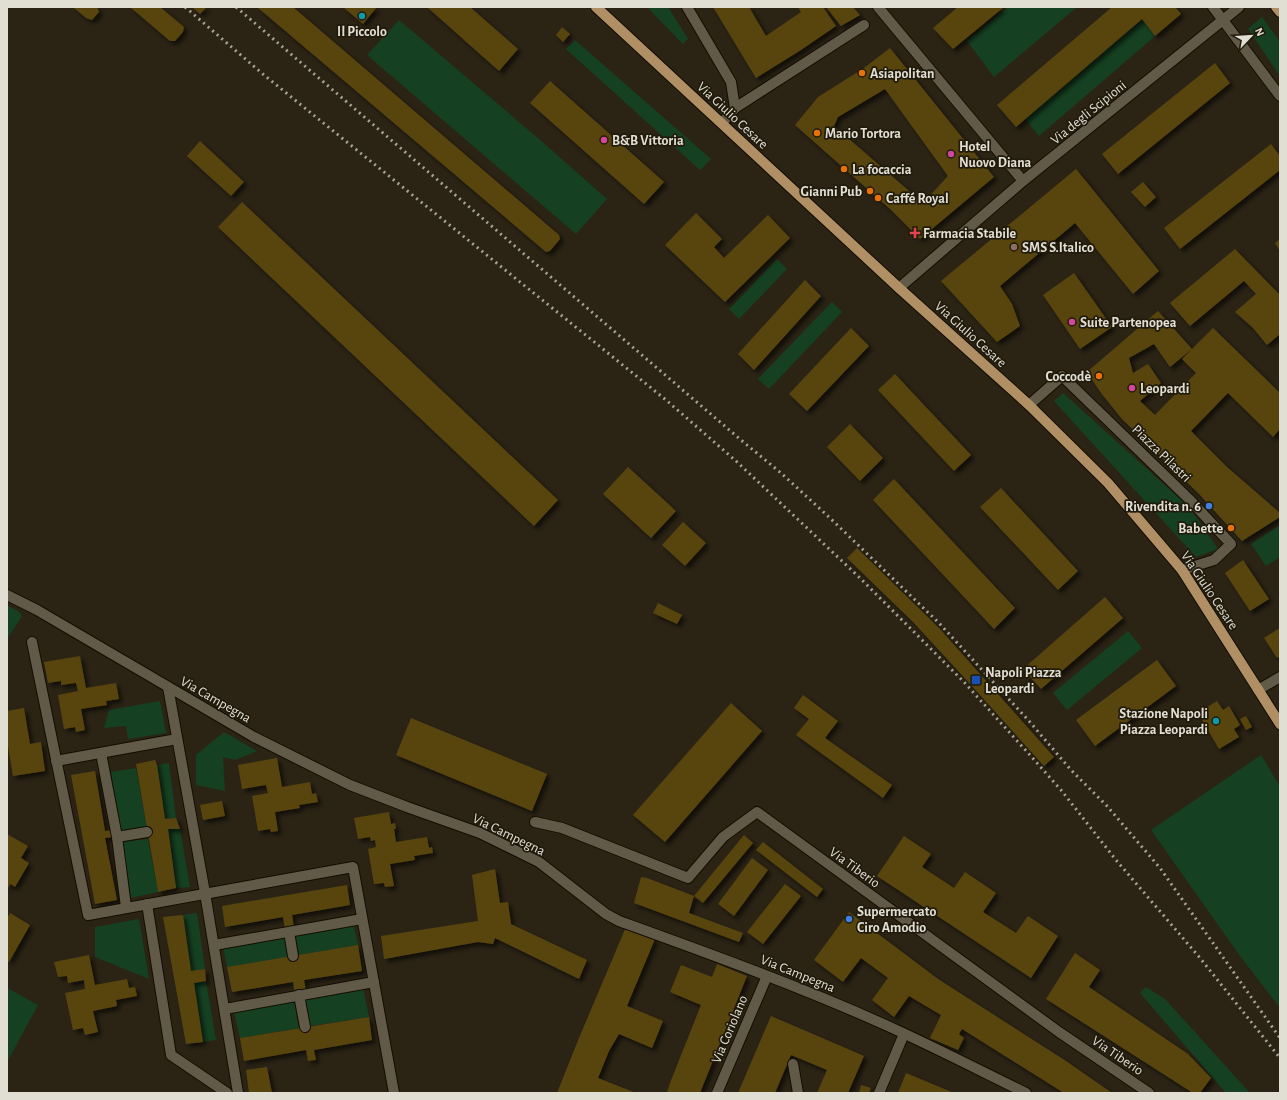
<svg xmlns="http://www.w3.org/2000/svg" width="1287" height="1100" font-family="'Alegreya Sans',sans-serif">
<defs>
<filter id="shadow"><feDropShadow dx="3.5" dy="3.5" stdDeviation="2" flood-color="#0009"/></filter>
</defs>
<rect width="100%" height="100%" fill="#2b2415"/>
<g fill="#154122">
<path d="M647,7h21l20,32 -5,5z"/>
<path d="M1008,7h69l-83,70 -27,-36z"/>
<path d="M1262,17l18,25v34l-32,-47z"/>
<path d="M1142,19l13,17 -116,100 -14,-17z"/>
<path d="M399,20l140,119 68,60 -31,35 -209,-179z"/>
<path d="M575,40l136,119 -11,11 -134,-121z"/>
<path d="M777,259l10,10 -48,50 -10,-10z"/>
<path d="M832,302l10,10 -73,77 -11,-10z"/>
<path d="M1063,393l126,114 29,42 -22,8 -142,-156z"/>
<path d="M1280,525v32l-14,9 -15,-22z"/>
<path d="M7,605l12,7 3,4 -15,23z"/>
<path d="M1128,631l14,17 -75,62 -14,-17z"/>
<path d="M160,701l6,32 -38,6 -2,-13 -22,2 5,-18z"/>
<path d="M224,732l33,19 -22,9 -12,-3 2,34 -29,-6v-30z"/>
<path d="M1261,755l19,32v221l-40,-52 -89,-126z"/>
<path d="M169,763l7,55 -11,1 -8,-54z"/>
<path d="M136,768l11,60 -26,4 -10,-60z"/>
<path d="M168,829h12l10,58 -14,1z"/>
<path d="M148,839l10,53 -27,6 -8,-56z"/>
<path d="M197,913l8,56 -14,2 -8,-56z"/>
<path d="M139,919l10,60 -54,-22v-30z"/>
<path d="M353,923l5,22 -59,10 -4,-22z"/>
<path d="M284,935l4,22 -61,10 -4,-21z"/>
<path d="M206,981l10,59 -13,2 -9,-59z"/>
<path d="M1146,987l19,12 85,94h-24l-86,-100z"/>
<path d="M7,988l31,17 -31,57z"/>
<path d="M363,988l6,29 -59,9 -5,-29z"/>
<path d="M294,1001l5,27 -59,10 -6,-26z"/>
</g>
<g fill="#584510" fill-rule="evenodd" filter="url(#shadow)">
<path d="M73,7h24l2,5 -7,8 -6,-2z"/>
<path d="M130,7h30l24,20 -1,5 -8,9h-5z"/>
<path d="M192,7h15l-7,7z"/>
<path d="M257,7h36l266,228 1,4 -10,12 -4,1z"/>
<path d="M343,7h34l-14,17z"/>
<path d="M427,7h43l48,42 -19,22z"/>
<path d="M713,7h36l17,29 35,-24 -3,-5h25l13,19 -35,24 -45,28z"/>
<path d="M826,7h27l7,8 -19,11z"/>
<path d="M958,7h46l-51,42 -20,-21z"/>
<path d="M1112,7h63l6,7 -26,22 -13,-17 -126,108 -19,-22z"/>
<path d="M562,27l8,7 -7,8 -7,-7z"/>
<path d="M890,48l104,129 -74,62 -30,-30 -95,-84 23,-28 46,-29zM885,89l63,87 -25,27 -89,-77 4,-9z"/>
<path d="M1215,63l15,20 -112,91 -16,-20z"/>
<path d="M550,81l114,101 -20,22 -114,-101z"/>
<path d="M200,141l44,41 -13,14 -44,-40z"/>
<path d="M1271,144l9,12v14l-100,79 -16,-21z"/>
<path d="M1076,169l83,102 -26,23 -58,-71 -75,63 12,18 8,22 -23,16 -56,-61z"/>
<path d="M1143,182l13,15 -11,10 -14,-15z"/>
<path d="M242,202l316,298 -24,26 -316,-299z"/>
<path d="M696,213l26,26 -8,8 10,11 44,-43 22,23 -65,64 -60,-57z"/>
<path d="M1280,239v12l-5,-8z"/>
<path d="M1235,249l45,46v39l-13,11 -14,-17 -18,-16 21,-18 -12,-13 -54,45 -20,-23z"/>
<path d="M1074,273l38,54 -32,22 -37,-54z"/>
<path d="M805,280l16,16 -67,74 -16,-16z"/>
<path d="M1158,311l34,38 21,-21 67,65v36l-7,8 -45,-44 -37,38 36,36 53,46v4l-38,24 -42,-46 -78,-76 -21,-26 -14,-21zM1154,344l16,23 22,-18 -10,10 14,14 -41,42 -15,-14 21,-18 -13,-19 -15,9 -4,-15z"/>
<path d="M851,328l18,18 -62,65 -18,-17z"/>
<path d="M895,374l76,81 -17,16 -76,-81z"/>
<path d="M850,424l33,34 -23,23 -33,-34z"/>
<path d="M628,467l48,44 -25,27 -48,-44z"/>
<path d="M894,479l121,129 -21,21 -121,-129z"/>
<path d="M1001,488l77,83 -20,19 -78,-83z"/>
<path d="M683,522l23,21 -21,23 -23,-21z"/>
<path d="M857,548l82,80 115,129 -10,9 -83,-92 -48,-52 -66,-64z"/>
<path d="M1243,560l26,39 -19,12 -25,-38z"/>
<path d="M1105,597l18,21 -82,71 -18,-20z"/>
<path d="M658,603l24,12 -5,9 -24,-11z"/>
<path d="M1280,628v28l-3,2 -13,-20z"/>
<path d="M80,656l6,32 30,-5 3,16 -13,2 1,4 -26,4 4,21 -9,2 -1,-5 -11,2 -6,-34 20,-4 -2,-8 -15,2v-4l-13,2 -4,-21z"/>
<path d="M1157,660l19,26 -81,60 -19,-26z"/>
<path d="M803,695l35,26 -13,17 67,47 -9,13 -87,-63 13,-16 -15,-11z"/>
<path d="M1217,701l6,9 6,-4 11,19 -6,4 5,8 -20,12 -21,-36z"/>
<path d="M731,703l31,28 -97,111 -32,-27z"/>
<path d="M24,708l6,36 11,-2 4,29 -32,5 -6,-36v-29z"/>
<path d="M1246,716l6,11 -6,3 -6,-11z"/>
<path d="M411,718l136,56 -15,37 -136,-56z"/>
<path d="M277,758l5,29 28,-5 2,12 4,-1 2,9 -19,3 1,3 -25,4 3,19 -7,1 -1,-3 -12,2 -6,-35 16,-3 -2,-8 -24,4 -4,-24z"/>
<path d="M155,760l2,5 8,54 11,-1 4,11h-12l8,59 -18,4 -22,-128z"/>
<path d="M95,771l10,60 8,-1v7l-8,1 12,62 -22,4 -24,-129z"/>
<path d="M222,801l3,15 -22,4 -3,-15z"/>
<path d="M389,812l2,12 4,-1 1,6h-2l2,13 31,-5 2,11 3,-1 1,6 -19,3 1,4 -25,4 4,22 -9,1 -1,-4 -10,1 -6,-35 8,-2 -1,-7 -4,1 -1,-4 -12,2 -4,-21z"/>
<path d="M7,834l21,12 -7,12 8,5 -14,24 -5,-3 -3,6z"/>
<path d="M744,835l9,8 -50,60 -9,-7z"/>
<path d="M904,836l27,18 -9,13 32,21 11,-16 31,21 -13,19 33,21 12,-17 30,20 -27,42 -154,-102z"/>
<path d="M763,842l60,47 -6,8 -61,-47z"/>
<path d="M752,858l16,12 -34,46 -16,-12z"/>
<path d="M495,869l5,34 8,-1 3,22 76,36 -8,19 -84,-41 -2,6 -15,-2 -94,17 -3,-23 97,-15 -6,-46z"/>
<path d="M641,877l6,1 47,18 -5,17 54,20 -4,9 -105,-39z"/>
<path d="M785,884l16,12 -38,48 -16,-12z"/>
<path d="M347,885l3,20 -58,10 2,13 -9,1 -2,-12 -58,10 -3,-21z"/>
<path d="M849,912l89,67 128,82 46,32h-48l-102,-64 -3,5 5,4 -6,12 -28,-12 11,-23 -32,-19 -15,21 -22,-17 16,-22 -27,-20 -18,24 -29,-22z"/>
<path d="M10,913l20,12 -21,37 -2,-1v-43z"/>
<path d="M183,915l8,56 14,-2 1,12 -12,2 9,59 -17,2 -23,-127z"/>
<path d="M626,927l29,12 -28,67 36,15 -11,27 -33,-14 -10,17 -11,27 38,15h-79l22,-55z"/>
<path d="M358,945l4,26 -58,9 2,11 -11,2 -2,-11 -61,10 -5,-25z"/>
<path d="M1075,953l25,17 -11,17 99,67 23,24 -11,15h-7l-147,-94z"/>
<path d="M89,955l6,30 32,-6 2,9 6,-1 2,9 -21,4 1,6 -24,5 5,21 -13,3 -2,-7 -10,2 -8,-37 20,-4 -1,-9 -16,3 -1,-7 -9,1 -4,-15z"/>
<path d="M717,964l30,12 -47,117h-33l3,-10 31,-78 -31,-13 11,-27 31,12z"/>
<path d="M771,1016l93,40 -16,37h-31l10,-23 -36,-15 -16,38h-37z"/>
<path d="M369,1017l3,23 -58,10 2,10 -8,1 -2,-11 -62,11 -4,-23z"/>
<path d="M267,1067l5,26h-23l-3,-23z"/>
<path d="M906,1073l48,20h-56z"/>
<path d="M861,1085l10,3 -2,5h-10z"/>
</g>
<g fill="none" stroke-linecap="round" stroke-linejoin="round">
<g stroke="#130d02" stroke-width="12">
<g id="street">
<path d="M687,7l44,75 4,26 -13,15"/>
<path d="M878,7l145,174"/>
<path d="M1213,7l67,89"/>
<path d="M735,108l129,-83"/>
<path d="M899,288l124,-107 216,-174"/>
<path d="M1029,405l33,-29 127,123 42,45 -17,16 -32,10"/>
<path d="M7,595l30,15 217,127 96,48 57,22 73,26 59,29 67,52 13,7c91,33 183,66 271,106 46,21 91,44 136,66"/>
<path d="M32,642l56,273 265,-48 41,226"/>
<path d="M168,687l37,206 33,200"/>
<path d="M1258,690l22,-13"/>
<path d="M101,753l16,84 9,70"/>
<path d="M56,761l121,-22"/>
<path d="M535,822l27,6 126,50 35,-41 34,-25 302,220 90,61"/>
<path d="M117,837l30,-5"/>
<path d="M147,904l24,151 56,38"/>
<path d="M289,932l4,24"/>
<path d="M214,945l148,-26"/>
<path d="M299,995l6,32"/>
<path d="M225,1009l149,-27"/>
<path d="M793,1064l5,29"/>
<path d="M717,1093l50,-117"/>
<path d="M879,1093l25,-59"/>
</g>
</g>
<g stroke="#130d02" stroke-width="12">
<g id="primary">
<path d="M596,7l303,281 130,117 79,78 74,87 98,154"/>
<path d="M1276,7l4,5"/>
</g>
</g>
<use href="#street" stroke="#615a48" stroke-width="10"/>
<use href="#primary" stroke="#b08f64" stroke-width="10"/>
<g stroke="#a7a398" stroke-width="3" stroke-dasharray="2 4" stroke-linecap="butt">
<path d="M185,7l79,68 402,325 70,61 125,118 102,102 66,73 32,36 55,70 84,98 80,100"/>
<path d="M236,7l505,433 40,33 49,45 109,105 90,98 42,49 36,36 53,62 120,170"/>
</g>
</g>
<g fill="#0f9aa8" stroke="#211b0c" stroke-width="1.5">
<circle cx="362" cy="16" r="4"/>
<circle cx="1216" cy="721" r="4"/>
</g>
<g fill="#e8710a" stroke="#211b0c" stroke-width="1.5">
<circle cx="862" cy="73" r="4"/>
<circle cx="817" cy="133" r="4"/>
<circle cx="844" cy="169" r="4"/>
<circle cx="870" cy="191" r="4"/>
<circle cx="878" cy="198" r="4"/>
<circle cx="1099" cy="376" r="4"/>
<circle cx="1231" cy="528" r="4"/>
</g>
<g fill="#d1479c" stroke="#211b0c" stroke-width="1.5">
<circle cx="604" cy="140" r="4"/>
<circle cx="951" cy="154" r="4"/>
<circle cx="1072" cy="322" r="4"/>
<circle cx="1132" cy="388" r="4"/>
</g>
<path fill="#e0444e" stroke="#211b0c" stroke-width="1.5" d="M913 227h4v4h4v4h-4v4h-4v-4h-4v-4h4z"/>
<circle fill="#8d6e63" stroke="#211b0c" stroke-width="1.5" cx="1014" cy="247" r="4"/>
<g fill="#3f7fe0" stroke="#211b0c" stroke-width="1.5">
<circle cx="1209" cy="506" r="4"/>
<circle cx="849" cy="919" r="4"/>
</g>
<rect fill="#1a4fb4" stroke="#211b0c" stroke-width="1.5" x="971" y="675" width="10" height="10" rx="2"/>
<g text-anchor="middle" stroke-width="3.5" stroke-linejoin="round" paint-order="stroke">
<g font-size="14" font-weight="bold" fill="#e1ded4" stroke="#211b0c" text-anchor="start">
<text x="362" y="36" text-anchor="middle">Il Piccolo</text>
<text x="870" y="78">Asiapolitan</text>
<text x="825" y="138">Mario Tortora</text>
<text x="612" y="145">B&amp;B Vittoria</text>
<text x="959" y="151">Hotel<tspan x="959" dy="16">Nuovo Diana</tspan></text>
<text x="852" y="174">La focaccia</text>
<text x="862" y="196" text-anchor="end">Gianni Pub</text>
<text x="886" y="203">Caffé Royal</text>
<text x="923" y="238">Farmacia Stabile</text>
<text x="1022" y="252">SMS S.Italico</text>
<text x="1080" y="327">Suite Partenopea</text>
<text x="1091" y="381" text-anchor="end">Coccodè</text>
<text x="1140" y="393">Leopardi</text>
<text x="1201" y="511" text-anchor="end">Rivendita n. 6</text>
<text x="1223" y="533" text-anchor="end">Babette</text>
<text x="985" y="677">Napoli Piazza<tspan x="985" dy="16">Leopardi</tspan></text>
<text x="1208" y="718" text-anchor="end">Stazione Napoli<tspan x="1208" dy="16">Piazza Leopardi</tspan></text>
<text x="857" y="916">Supermercato<tspan x="857" dy="16">Ciro Amodio</tspan></text>
</g>
<g font-size="14" fill="#e1ded4" stroke="#211b0c">
<text transform="translate(1088 112) rotate(-39)" y="5">Via degli Scipioni</text>
<text transform="translate(733 115) rotate(43)" y="5">Via Giulio Cesare</text>
<text transform="translate(971 334) rotate(42)" y="5">Via Giulio Cesare</text>
<text transform="translate(1162 453) rotate(44)" y="5">Piazza Pilastri</text>
<text transform="translate(1210 590) rotate(56)" y="5">Via Giulio Cesare</text>
<text transform="translate(216 699) rotate(30)" y="5">Via Campegna</text>
<text transform="translate(509 834) rotate(26)" y="5">Via Campegna</text>
<text transform="translate(855 867) rotate(36)" y="5">Via Tiberio</text>
<text transform="translate(798 973) rotate(22)" y="5">Via Campegna</text>
<text transform="translate(729 1029) rotate(-67)" y="5">Via Coriolano</text>
<text transform="translate(1118 1055) rotate(34)" y="5">Via Tiberio</text>
</g>
</g>
<rect width="1287" height="1100" fill="none" stroke="#e1ded4" stroke-width="16"/>
<g transform="translate(1251 36) rotate(65)" stroke="#211b0c" stroke-width="3" paint-order="stroke">
<path d="M0-3L7 15L0 10L-7 15Z" fill="#e1ded4"/>
<text y="-6" font-size="11" font-weight="bold" text-anchor="middle" fill="#e1ded4">N</text>
</g>
</svg>
